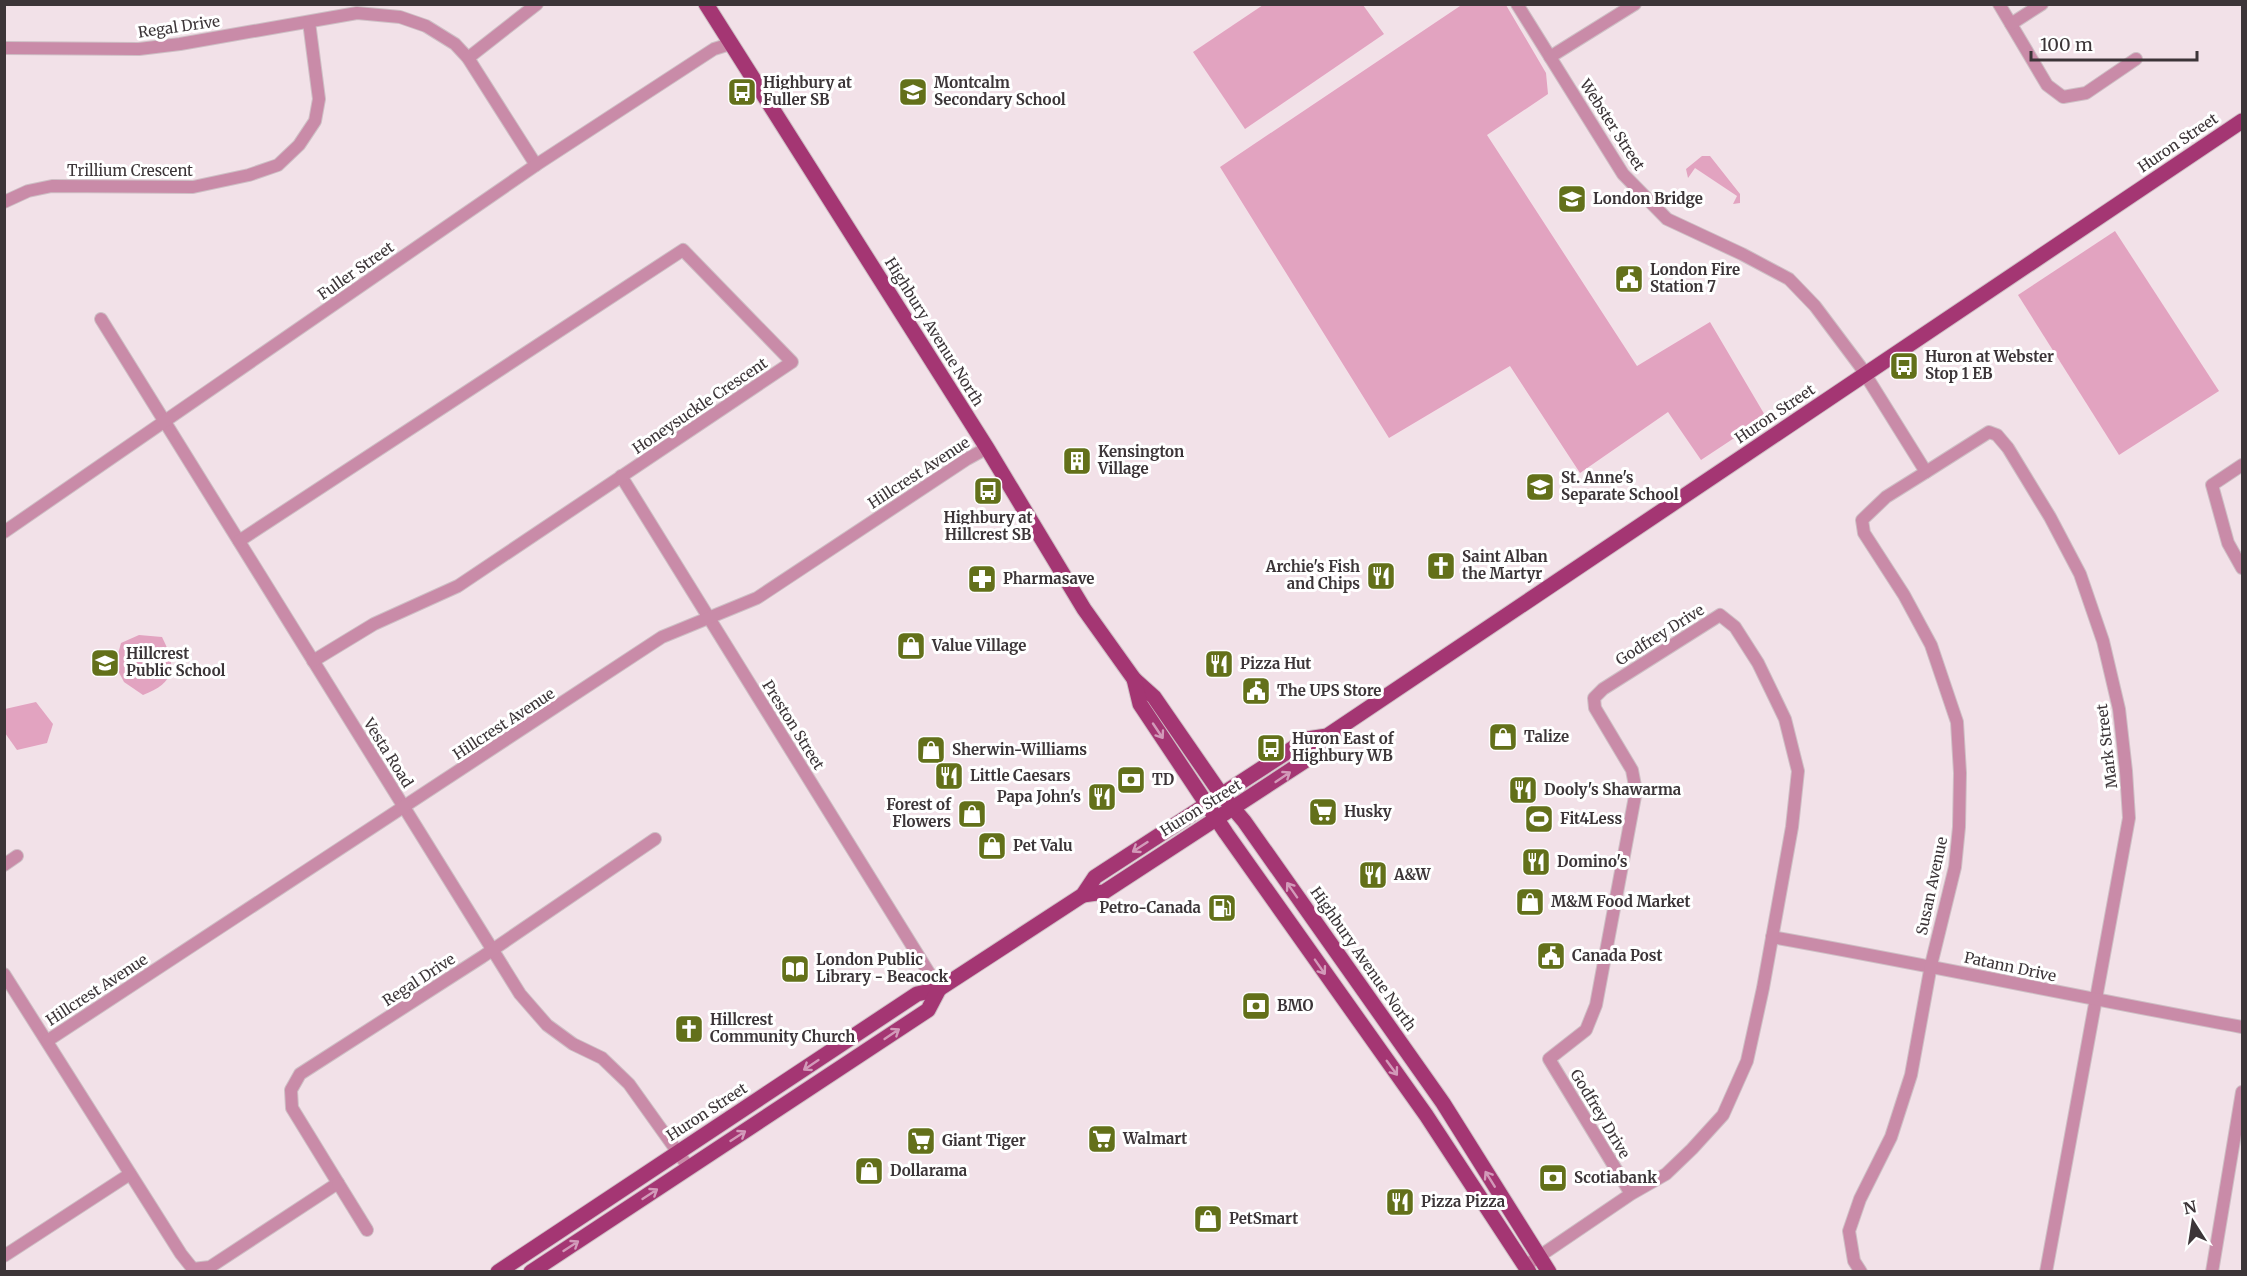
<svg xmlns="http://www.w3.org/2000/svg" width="2247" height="1276" font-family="Merriweather,serif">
<rect width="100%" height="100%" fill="#f2e1e8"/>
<g fill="#e2a3c0">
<path d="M1463,4l43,1 40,68 2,21 -61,41 150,231 73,-44 56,95 -65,43 -33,-48 -88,61 -70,-107 -121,72 -169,-271z"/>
<path d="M1263,5h100l21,29 -139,95 -52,-77z"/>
<path d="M1702,156h8l30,38v9l-7,1 4,-8 -42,-28 -7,10 -2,-9z"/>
<path d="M2115,231l104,160 -100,64 -101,-160z"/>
<path d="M139,635l23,2c15,30 14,45 -19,58l-19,-13 -9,-17 6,-22z"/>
<path d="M36,702l17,22 -6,19 -30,7 -12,-17v-24z"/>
</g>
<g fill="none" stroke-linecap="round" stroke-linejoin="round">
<g stroke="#cebfc5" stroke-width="14">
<g id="minor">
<path d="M1517,4l106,170 44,45 75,35 47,25 26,27 45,60 66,106 63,-40 8,3 11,13 42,69 30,57 23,67 16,68 7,62 3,47 -83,454"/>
<path d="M1999,4l48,81 16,12 23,-4 50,-34"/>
<path d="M2011,24l31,-20"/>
<path d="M4,48l135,1 41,-5 177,-31 43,4 26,9 29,18 13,14 68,107"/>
<path d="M1550,57l85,-53"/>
<path d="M468,58l69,-54"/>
<path d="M4,202l24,-11 24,-5 141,1 56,-12 29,-10 21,-20 16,-24 4,-22 -10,-77"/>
<path d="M101,319l419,675 27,31 26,19 29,14 27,26 60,84"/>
<path d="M2242,465l-30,20 16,58 14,25"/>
<path d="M621,476l318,513"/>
<path d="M4,532l532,-367 178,-116 16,-5"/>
<path d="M239,541l444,-291 109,112 -334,224 -84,38 -61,37"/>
<path d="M4,865l13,-9"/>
<path d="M1772,937c157,28 313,61 470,90"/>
<path d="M4,974l177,280 12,15 17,-2 128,-84 -46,-75 -1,-18 9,-16 182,-117 173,-118"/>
<path d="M47,1041l615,-404 95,-39 210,-139 20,-11"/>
<path d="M338,1183l29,47"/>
<path d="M4,1256l126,-82"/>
<path d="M1525,1266l106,-72 35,-20 26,-25 31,-34 24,-54 16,-73 29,-161 6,-56 -13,-52 -27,-56 -23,-36 -15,-12 -117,74 -9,9 1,10 37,62 4,21 -40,214 -10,25 -37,29 82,135"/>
<path d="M1861,1272l-7,-11 -5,-30 11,-32 31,-62 20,-62 20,-110 24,-98 4,-40 1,-54 -3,-51 -26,-77 -27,-50 -40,-62 -2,-13 24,-23 40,-25"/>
<path d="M2212,1272l30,-180"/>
</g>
</g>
<g stroke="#cebfc5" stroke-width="17">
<g id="major">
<path d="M706,4l281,444 97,161 50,70 20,18 67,97 23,27 199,282 106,169"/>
<path d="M1134,679l6,25 86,129 200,282 103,157"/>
<path d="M1083,895l21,-3 216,-141 7,-15"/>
<path d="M498,1272l419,-278 22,-5 144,-94 12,-18 212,-138 20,-3 915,-615"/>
<path d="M531,1272l397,-262 11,-21"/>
</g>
</g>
<use href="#minor" stroke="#c98ba8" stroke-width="12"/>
<use href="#major" stroke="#a43673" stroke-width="15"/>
</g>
<defs><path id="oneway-shaft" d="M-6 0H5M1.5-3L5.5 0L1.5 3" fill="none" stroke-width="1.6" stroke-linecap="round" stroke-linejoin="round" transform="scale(1.5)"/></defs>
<g stroke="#d29ab9">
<use href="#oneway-shaft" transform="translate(1158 731) rotate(56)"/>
<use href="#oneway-shaft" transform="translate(1283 777) rotate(-34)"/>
<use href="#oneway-shaft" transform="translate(1140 847) rotate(147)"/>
<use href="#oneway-shaft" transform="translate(1292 890) rotate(-125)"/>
<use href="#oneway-shaft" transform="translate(1320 967) rotate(55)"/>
<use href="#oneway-shaft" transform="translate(892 1034) rotate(-34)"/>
<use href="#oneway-shaft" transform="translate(811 1065) rotate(146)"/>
<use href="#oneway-shaft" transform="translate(1392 1068) rotate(54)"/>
<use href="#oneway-shaft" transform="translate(738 1136) rotate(-33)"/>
<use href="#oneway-shaft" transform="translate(1490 1179) rotate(-122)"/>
<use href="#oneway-shaft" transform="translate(650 1194) rotate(-33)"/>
<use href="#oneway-shaft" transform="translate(571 1246) rotate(-33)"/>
</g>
<defs>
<g id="bus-square" transform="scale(1.5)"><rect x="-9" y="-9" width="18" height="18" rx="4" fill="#63701a" stroke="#fff"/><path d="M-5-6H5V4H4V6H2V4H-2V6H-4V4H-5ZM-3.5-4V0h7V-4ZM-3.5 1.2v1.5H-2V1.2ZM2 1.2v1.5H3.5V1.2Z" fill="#fff"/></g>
<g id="school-square" transform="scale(1.5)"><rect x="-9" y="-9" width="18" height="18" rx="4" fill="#63701a" stroke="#fff"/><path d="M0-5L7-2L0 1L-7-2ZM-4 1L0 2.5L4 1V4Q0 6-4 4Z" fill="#fff"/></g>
<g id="civic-square" transform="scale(1.5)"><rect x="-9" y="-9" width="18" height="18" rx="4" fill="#63701a" stroke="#fff"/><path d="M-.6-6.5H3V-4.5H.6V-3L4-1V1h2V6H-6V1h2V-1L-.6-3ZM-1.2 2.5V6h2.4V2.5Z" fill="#fff"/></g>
<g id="building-square" transform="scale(1.5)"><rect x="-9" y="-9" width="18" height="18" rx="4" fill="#63701a" stroke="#fff"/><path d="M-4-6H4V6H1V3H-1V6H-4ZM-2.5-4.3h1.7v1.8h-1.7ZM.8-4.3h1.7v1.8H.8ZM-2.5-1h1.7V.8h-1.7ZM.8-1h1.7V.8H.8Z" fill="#fff"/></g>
<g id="church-square" transform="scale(1.5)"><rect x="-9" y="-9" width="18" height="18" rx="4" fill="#63701a" stroke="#fff"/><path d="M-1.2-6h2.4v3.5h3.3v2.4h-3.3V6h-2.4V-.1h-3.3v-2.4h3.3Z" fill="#fff"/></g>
<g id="restaurant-square" transform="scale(1.5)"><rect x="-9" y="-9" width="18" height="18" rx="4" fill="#63701a" stroke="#fff"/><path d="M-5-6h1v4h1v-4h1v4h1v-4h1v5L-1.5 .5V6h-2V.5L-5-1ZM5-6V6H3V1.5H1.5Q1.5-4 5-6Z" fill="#fff"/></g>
<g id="pharmacy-square" transform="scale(1.5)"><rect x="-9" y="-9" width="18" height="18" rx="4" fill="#63701a" stroke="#fff"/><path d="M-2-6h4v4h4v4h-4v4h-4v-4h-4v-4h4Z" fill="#fff"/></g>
<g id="shop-square" transform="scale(1.5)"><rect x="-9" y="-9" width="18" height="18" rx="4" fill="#63701a" stroke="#fff"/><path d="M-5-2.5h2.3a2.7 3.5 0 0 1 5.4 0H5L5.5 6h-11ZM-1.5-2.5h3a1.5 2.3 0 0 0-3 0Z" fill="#fff"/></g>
<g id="bank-square" transform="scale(1.5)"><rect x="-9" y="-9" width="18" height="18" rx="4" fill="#63701a" stroke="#fff"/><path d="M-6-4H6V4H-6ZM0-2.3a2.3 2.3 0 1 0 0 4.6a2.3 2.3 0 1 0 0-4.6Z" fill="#fff"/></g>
<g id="supermarket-square" transform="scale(1.5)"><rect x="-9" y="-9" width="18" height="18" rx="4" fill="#63701a" stroke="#fff"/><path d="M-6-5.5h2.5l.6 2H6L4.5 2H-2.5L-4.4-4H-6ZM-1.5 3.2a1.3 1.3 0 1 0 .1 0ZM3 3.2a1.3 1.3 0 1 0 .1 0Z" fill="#fff"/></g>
<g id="stadium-square" transform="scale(1.5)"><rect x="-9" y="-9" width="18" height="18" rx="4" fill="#63701a" stroke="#fff"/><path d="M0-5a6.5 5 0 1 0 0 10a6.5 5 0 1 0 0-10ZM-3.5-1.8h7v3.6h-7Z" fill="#fff"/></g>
<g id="fuel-square" transform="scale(1.5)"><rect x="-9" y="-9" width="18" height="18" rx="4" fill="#63701a" stroke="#fff"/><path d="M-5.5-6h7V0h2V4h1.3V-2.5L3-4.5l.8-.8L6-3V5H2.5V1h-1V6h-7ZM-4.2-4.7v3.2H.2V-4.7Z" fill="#fff"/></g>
<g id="library-square" transform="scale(1.5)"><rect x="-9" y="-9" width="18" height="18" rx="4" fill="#63701a" stroke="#fff"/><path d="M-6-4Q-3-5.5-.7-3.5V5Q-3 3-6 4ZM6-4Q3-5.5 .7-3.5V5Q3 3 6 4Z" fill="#fff"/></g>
</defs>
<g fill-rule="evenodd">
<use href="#bus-square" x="742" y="92"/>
<use href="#school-square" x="913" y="92"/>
<use href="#school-square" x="1572" y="199"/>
<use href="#civic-square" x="1629" y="279"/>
<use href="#bus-square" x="1904" y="366"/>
<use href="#building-square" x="1077" y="461"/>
<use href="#school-square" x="1540" y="487"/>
<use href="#bus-square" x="988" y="491"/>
<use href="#church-square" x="1441" y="566"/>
<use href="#restaurant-square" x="1381" y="576"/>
<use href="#pharmacy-square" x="982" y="579"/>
<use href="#shop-square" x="911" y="646"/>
<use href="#school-square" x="105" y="663"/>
<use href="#restaurant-square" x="1219" y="664"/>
<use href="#civic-square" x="1256" y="691"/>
<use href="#shop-square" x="1503" y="737"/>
<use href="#bus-square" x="1271" y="748"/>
<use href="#shop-square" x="931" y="750"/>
<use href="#restaurant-square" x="949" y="776"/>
<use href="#bank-square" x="1131" y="780"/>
<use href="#restaurant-square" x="1523" y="790"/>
<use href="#restaurant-square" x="1102" y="797"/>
<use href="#supermarket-square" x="1323" y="812"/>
<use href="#shop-square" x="972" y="814"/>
<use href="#stadium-square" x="1539" y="819"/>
<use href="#shop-square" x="992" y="846"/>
<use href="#restaurant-square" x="1536" y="862"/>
<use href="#restaurant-square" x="1373" y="875"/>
<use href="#shop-square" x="1530" y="902"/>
<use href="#fuel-square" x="1222" y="908"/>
<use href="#civic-square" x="1551" y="956"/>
<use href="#library-square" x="795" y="969"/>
<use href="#bank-square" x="1256" y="1006"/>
<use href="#church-square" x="689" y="1029"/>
<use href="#supermarket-square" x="1102" y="1139"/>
<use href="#supermarket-square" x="921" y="1141"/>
<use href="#shop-square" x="869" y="1171"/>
<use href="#bank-square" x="1553" y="1178"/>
<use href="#restaurant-square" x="1400" y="1202"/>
<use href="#shop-square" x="1208" y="1219"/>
</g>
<g text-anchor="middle" stroke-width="6" stroke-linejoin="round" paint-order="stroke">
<g font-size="15" fill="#3c3538" stroke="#fff">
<text transform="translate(179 27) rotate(-8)" y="5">Regal Drive</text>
<text transform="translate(1612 125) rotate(57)" y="5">Webster Street</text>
<text transform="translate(2178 143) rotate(-34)" y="5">Huron Street</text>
<text x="130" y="176">Trillium Crescent</text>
<text transform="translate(356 271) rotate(-35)" y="5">Fuller Street</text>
<text transform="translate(934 332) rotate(58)" y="5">Highbury Avenue North</text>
<text transform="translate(700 406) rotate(-34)" y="5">Honeysuckle Crescent</text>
<text transform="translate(1775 414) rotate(-34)" y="5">Huron Street</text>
<text transform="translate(919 473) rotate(-33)" y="5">Hillcrest Avenue</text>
<text transform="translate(1660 635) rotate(-32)" y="5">Godfrey Drive</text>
<text transform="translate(504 724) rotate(-33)" y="5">Hillcrest Avenue</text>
<text transform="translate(793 725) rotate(58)" y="5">Preston Street</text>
<text transform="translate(2107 746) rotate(-97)" y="5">Mark Street</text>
<text transform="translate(388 753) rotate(58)" y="5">Vesta Road</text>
<text transform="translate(1201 808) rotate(-32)" y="5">Huron Street</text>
<text transform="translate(1932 886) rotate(-78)" y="5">Susan Avenue</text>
<text transform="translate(1363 959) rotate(55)" y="5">Highbury Avenue North</text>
<text transform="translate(2010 967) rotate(12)" y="5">Patann Drive</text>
<text transform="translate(419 980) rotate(-33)" y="5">Regal Drive</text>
<text transform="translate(97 990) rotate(-33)" y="5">Hillcrest Avenue</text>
<text transform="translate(707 1112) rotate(-33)" y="5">Huron Street</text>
<text transform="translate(1600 1114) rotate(59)" y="5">Godfrey Drive</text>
</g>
<g font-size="15" font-weight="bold" fill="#3c3538" stroke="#fff" text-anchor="start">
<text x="763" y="88">Highbury at<tspan x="763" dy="17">Fuller SB</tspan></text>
<text x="934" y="88">Montcalm<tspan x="934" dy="17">Secondary School</tspan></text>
<text x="1593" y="204">London Bridge</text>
<text x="1650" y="275">London Fire<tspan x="1650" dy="17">Station 7</tspan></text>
<text x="1925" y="362">Huron at Webster<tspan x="1925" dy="17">Stop 1 EB</tspan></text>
<text x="1098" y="457">Kensington<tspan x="1098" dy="17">Village</tspan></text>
<text x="1561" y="483">St. Anne's<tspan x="1561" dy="17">Separate School</tspan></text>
<text x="988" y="523" text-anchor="middle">Highbury at<tspan x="988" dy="17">Hillcrest SB</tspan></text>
<text x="1462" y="562">Saint Alban<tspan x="1462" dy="17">the Martyr</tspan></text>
<text x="1360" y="572" text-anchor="end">Archie's Fish<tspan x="1360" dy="17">and Chips</tspan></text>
<text x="1003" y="584">Pharmasave</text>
<text x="932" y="651">Value Village</text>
<text x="126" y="659">Hillcrest<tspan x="126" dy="17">Public School</tspan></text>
<text x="1240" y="669">Pizza Hut</text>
<text x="1277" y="696">The UPS Store</text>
<text x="1524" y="742">Talize</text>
<text x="1292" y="744">Huron East of<tspan x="1292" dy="17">Highbury WB</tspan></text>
<text x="952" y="755">Sherwin-Williams</text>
<text x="970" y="781">Little Caesars</text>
<text x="1152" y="785">TD</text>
<text x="1544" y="795">Dooly's Shawarma</text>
<text x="1081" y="802" text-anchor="end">Papa John's</text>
<text x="951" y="810" text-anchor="end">Forest of<tspan x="951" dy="17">Flowers</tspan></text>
<text x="1344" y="817">Husky</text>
<text x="1560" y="824">Fit4Less</text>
<text x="1013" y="851">Pet Valu</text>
<text x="1557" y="867">Domino's</text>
<text x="1394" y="880">A&amp;W</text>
<text x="1551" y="907">M&amp;M Food Market</text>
<text x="1201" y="913" text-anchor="end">Petro-Canada</text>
<text x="1572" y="961">Canada Post</text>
<text x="816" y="965">London Public<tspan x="816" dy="17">Library - Beacock</tspan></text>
<text x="1277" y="1011">BMO</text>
<text x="710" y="1025">Hillcrest<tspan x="710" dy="17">Community Church</tspan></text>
<text x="1123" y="1144">Walmart</text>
<text x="942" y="1146">Giant Tiger</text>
<text x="890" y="1176">Dollarama</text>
<text x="1574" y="1183">Scotiabank</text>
<text x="1421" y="1207">Pizza Pizza</text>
<text x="1229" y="1224">PetSmart</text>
</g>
</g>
<rect width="2247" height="1276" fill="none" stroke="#3c3538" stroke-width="12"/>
<g transform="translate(2193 1222) rotate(348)" stroke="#ffffff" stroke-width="4.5" paint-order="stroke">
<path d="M0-4.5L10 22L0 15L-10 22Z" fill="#3c3538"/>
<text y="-9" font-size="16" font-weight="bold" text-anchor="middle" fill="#3c3538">N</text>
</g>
<path d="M2031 51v9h166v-9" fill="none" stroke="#3c3538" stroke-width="3"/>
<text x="2040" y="51" font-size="18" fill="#3c3538" stroke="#ffffff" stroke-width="4.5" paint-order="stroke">100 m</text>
</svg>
